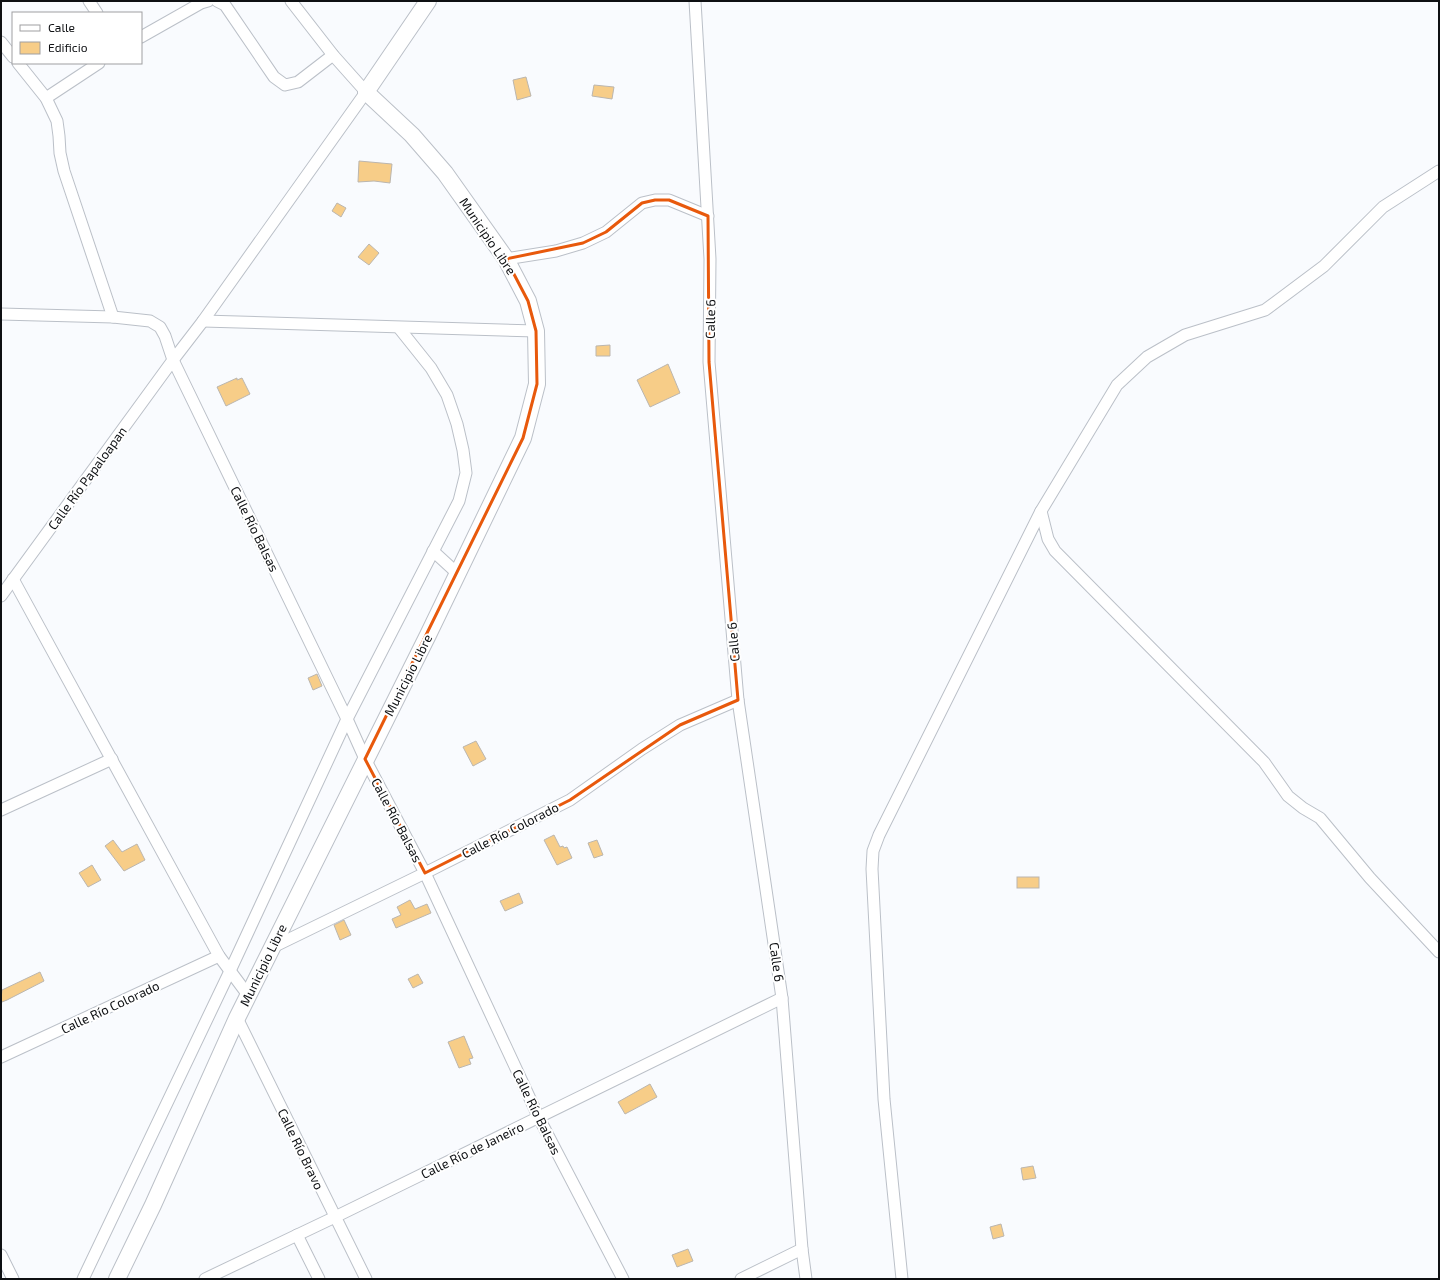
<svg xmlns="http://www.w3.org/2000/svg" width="1440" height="1280" font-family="'Exo 2',sans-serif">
<rect width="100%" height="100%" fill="#f9fbfe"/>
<g fill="#f7cd88" stroke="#bbb6af">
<path d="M526,77l5,19 -14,4 -4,-20z"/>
<path d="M594,85l20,2 -2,12 -20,-3z"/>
<path d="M359,161l33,3 -2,19 -16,-2 -16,1z"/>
<path d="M337,203l9,5 -5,9 -9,-6z"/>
<path d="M369,244l10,9 -10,12 -11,-8z"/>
<path d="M610,345v11h-14v-10z"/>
<path d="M668,364l12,29 -30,14 -13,-27z"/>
<path d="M237,378v2l5,-2 8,16 -24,12 -9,-19z"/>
<path d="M317,674l5,12 -9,4 -5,-12z"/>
<path d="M476,741l10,18 -13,7 -10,-19z"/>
<path d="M554,835l6,12 3,-1 1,2 3,-1 5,11 -15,7 -13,-25z"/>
<path d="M113,840l9,12 15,-8 8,16 -21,11 -19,-25z"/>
<path d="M597,840l6,15 -9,3 -6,-15z"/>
<path d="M92,865l9,15 -13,7 -9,-14z"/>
<rect x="1017" y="877" width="22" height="11"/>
<path d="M519,893l4,10 -18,8 -5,-10z"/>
<path d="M410,900l5,9 12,-5 4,9 -35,15 -4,-9 9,-4 -4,-8z"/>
<path d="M344,920l7,15 -11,5 -6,-15z"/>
<path d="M40,972l4,9 -37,19 -5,2 -1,-3 1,-9z"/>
<path d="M418,974l5,9 -10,5 -5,-9z"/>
<path d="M464,1036l9,22 -4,1 2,5 -12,4 -11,-26z"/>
<path d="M650,1084l7,13 -32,17 -7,-12z"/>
<path d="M1033,1166l3,12 -13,2 -2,-12z"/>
<path d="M1001,1224l3,12 -11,3 -3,-12z"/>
<path d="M688,1249l5,12 -16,6 -5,-12z"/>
</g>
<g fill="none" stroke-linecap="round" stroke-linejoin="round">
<g stroke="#bbc0c8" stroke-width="13">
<g id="street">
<path d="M89,1l8,12"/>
<path d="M217,1l8,4 49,72 11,8 13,-3 35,-27"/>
<path d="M695,1l15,258 -1,103 29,338 44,298 20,251 4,30"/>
<path d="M141,37l60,-34 7,-2"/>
<path d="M1,42l12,15"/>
<path d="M18,63l28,35 11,23 2,15 1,17 4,18 49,146"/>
<path d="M46,98l53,-35"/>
<path d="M506,259l50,-8 27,-8 23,-11 36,-29 13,-3h14l39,16"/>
<path d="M1,314l112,3 37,4 10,6 5,9 8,24 174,359 18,40 60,114 114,245 84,161"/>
<path d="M203,321l333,10"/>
<path d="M1041,511l7,28 7,12 209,211 24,34 15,12 17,10 50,60 69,74"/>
<path d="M433,551l25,23"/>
<path d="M13,579l206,377 29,39"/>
<path d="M1,596l172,-236 30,-39 163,-229 -33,-37 -42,-54"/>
<path d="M1,810l111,-51"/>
<path d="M273,947l152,-74 145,-73 72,-51 38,-24 58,-25"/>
<path d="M237,1018l129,261"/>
<path d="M1,1057l218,-101"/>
<path d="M297,1235l22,44"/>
<path d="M1,1255l12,24"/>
<path d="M83,1279l147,-308 117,-252 112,-218 7,-28 -3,-23 -6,-26 -10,-29 -16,-27 -32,-40"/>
<path d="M205,1279l130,-62 447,-219"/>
<path d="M741,1279l61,-30"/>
<path d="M902,1279l-18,-180 -12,-230 1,-18 6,-16 162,-324 76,-126 30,-28 38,-22 80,-25 59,-44 59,-59 56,-36"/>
</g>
</g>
<g stroke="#bbc0c8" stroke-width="18">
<path id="secondary" d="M117,1279l36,-74 84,-187 191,-383 95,-197 14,-54 -1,-53 -8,-30 -22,-42 -61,-86 -33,-38 -46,-43 62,-91"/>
</g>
<use href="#street" stroke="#fff" stroke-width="11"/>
<use href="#secondary" stroke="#fff" stroke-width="16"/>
</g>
<path fill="none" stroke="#e8590c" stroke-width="3" stroke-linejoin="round" d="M655,200h14l39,16 1,146 29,338 -58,25 -110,75 -145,73 -60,-114 158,-321 14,-54 -1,-53 -8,-30 -22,-42 77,-16 23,-11 36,-29z"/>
<g text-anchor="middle" stroke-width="4" stroke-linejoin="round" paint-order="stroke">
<g font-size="13" fill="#0e1013" stroke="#fff">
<text transform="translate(488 236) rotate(56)" y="5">Municipio Libre</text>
<text transform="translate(710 319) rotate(-89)" y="5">Calle 6</text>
<text transform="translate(87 478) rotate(-54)" y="5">Calle Río Papaloapan</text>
<text transform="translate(255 529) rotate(64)" y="5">Calle Río Balsas</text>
<text transform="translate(733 642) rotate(-95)" y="5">Calle 6</text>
<text transform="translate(408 675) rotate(-63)" y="5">Municipio Libre</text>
<text transform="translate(397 820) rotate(62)" y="5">Calle Río Balsas</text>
<text transform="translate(510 830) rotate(-27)" y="5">Calle Río Colorado</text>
<text transform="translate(777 962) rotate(82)" y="5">Calle 6</text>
<text transform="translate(263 965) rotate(-64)" y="5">Municipio Libre</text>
<text transform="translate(110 1007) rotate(-25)" y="5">Calle Río Colorado</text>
<text transform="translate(537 1112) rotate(64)" y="5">Calle Río Balsas</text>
<text transform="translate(301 1149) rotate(64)" y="5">Calle Río Bravo</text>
<text transform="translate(472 1150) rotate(-26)" y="5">Calle Río de Janeiro</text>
</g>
</g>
<rect width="1440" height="1280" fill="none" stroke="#0e1013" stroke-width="4"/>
<rect x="12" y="12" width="130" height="52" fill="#ffffff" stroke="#9f9fa1"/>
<rect x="20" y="25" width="20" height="6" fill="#ffffff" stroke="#9f9fa1"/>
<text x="48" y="32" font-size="12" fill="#0e1013">Calle</text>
<rect x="20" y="42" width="20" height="12" fill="#f7cd88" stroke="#9f9fa1"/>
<text x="48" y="52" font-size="12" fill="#0e1013">Edificio</text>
</svg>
